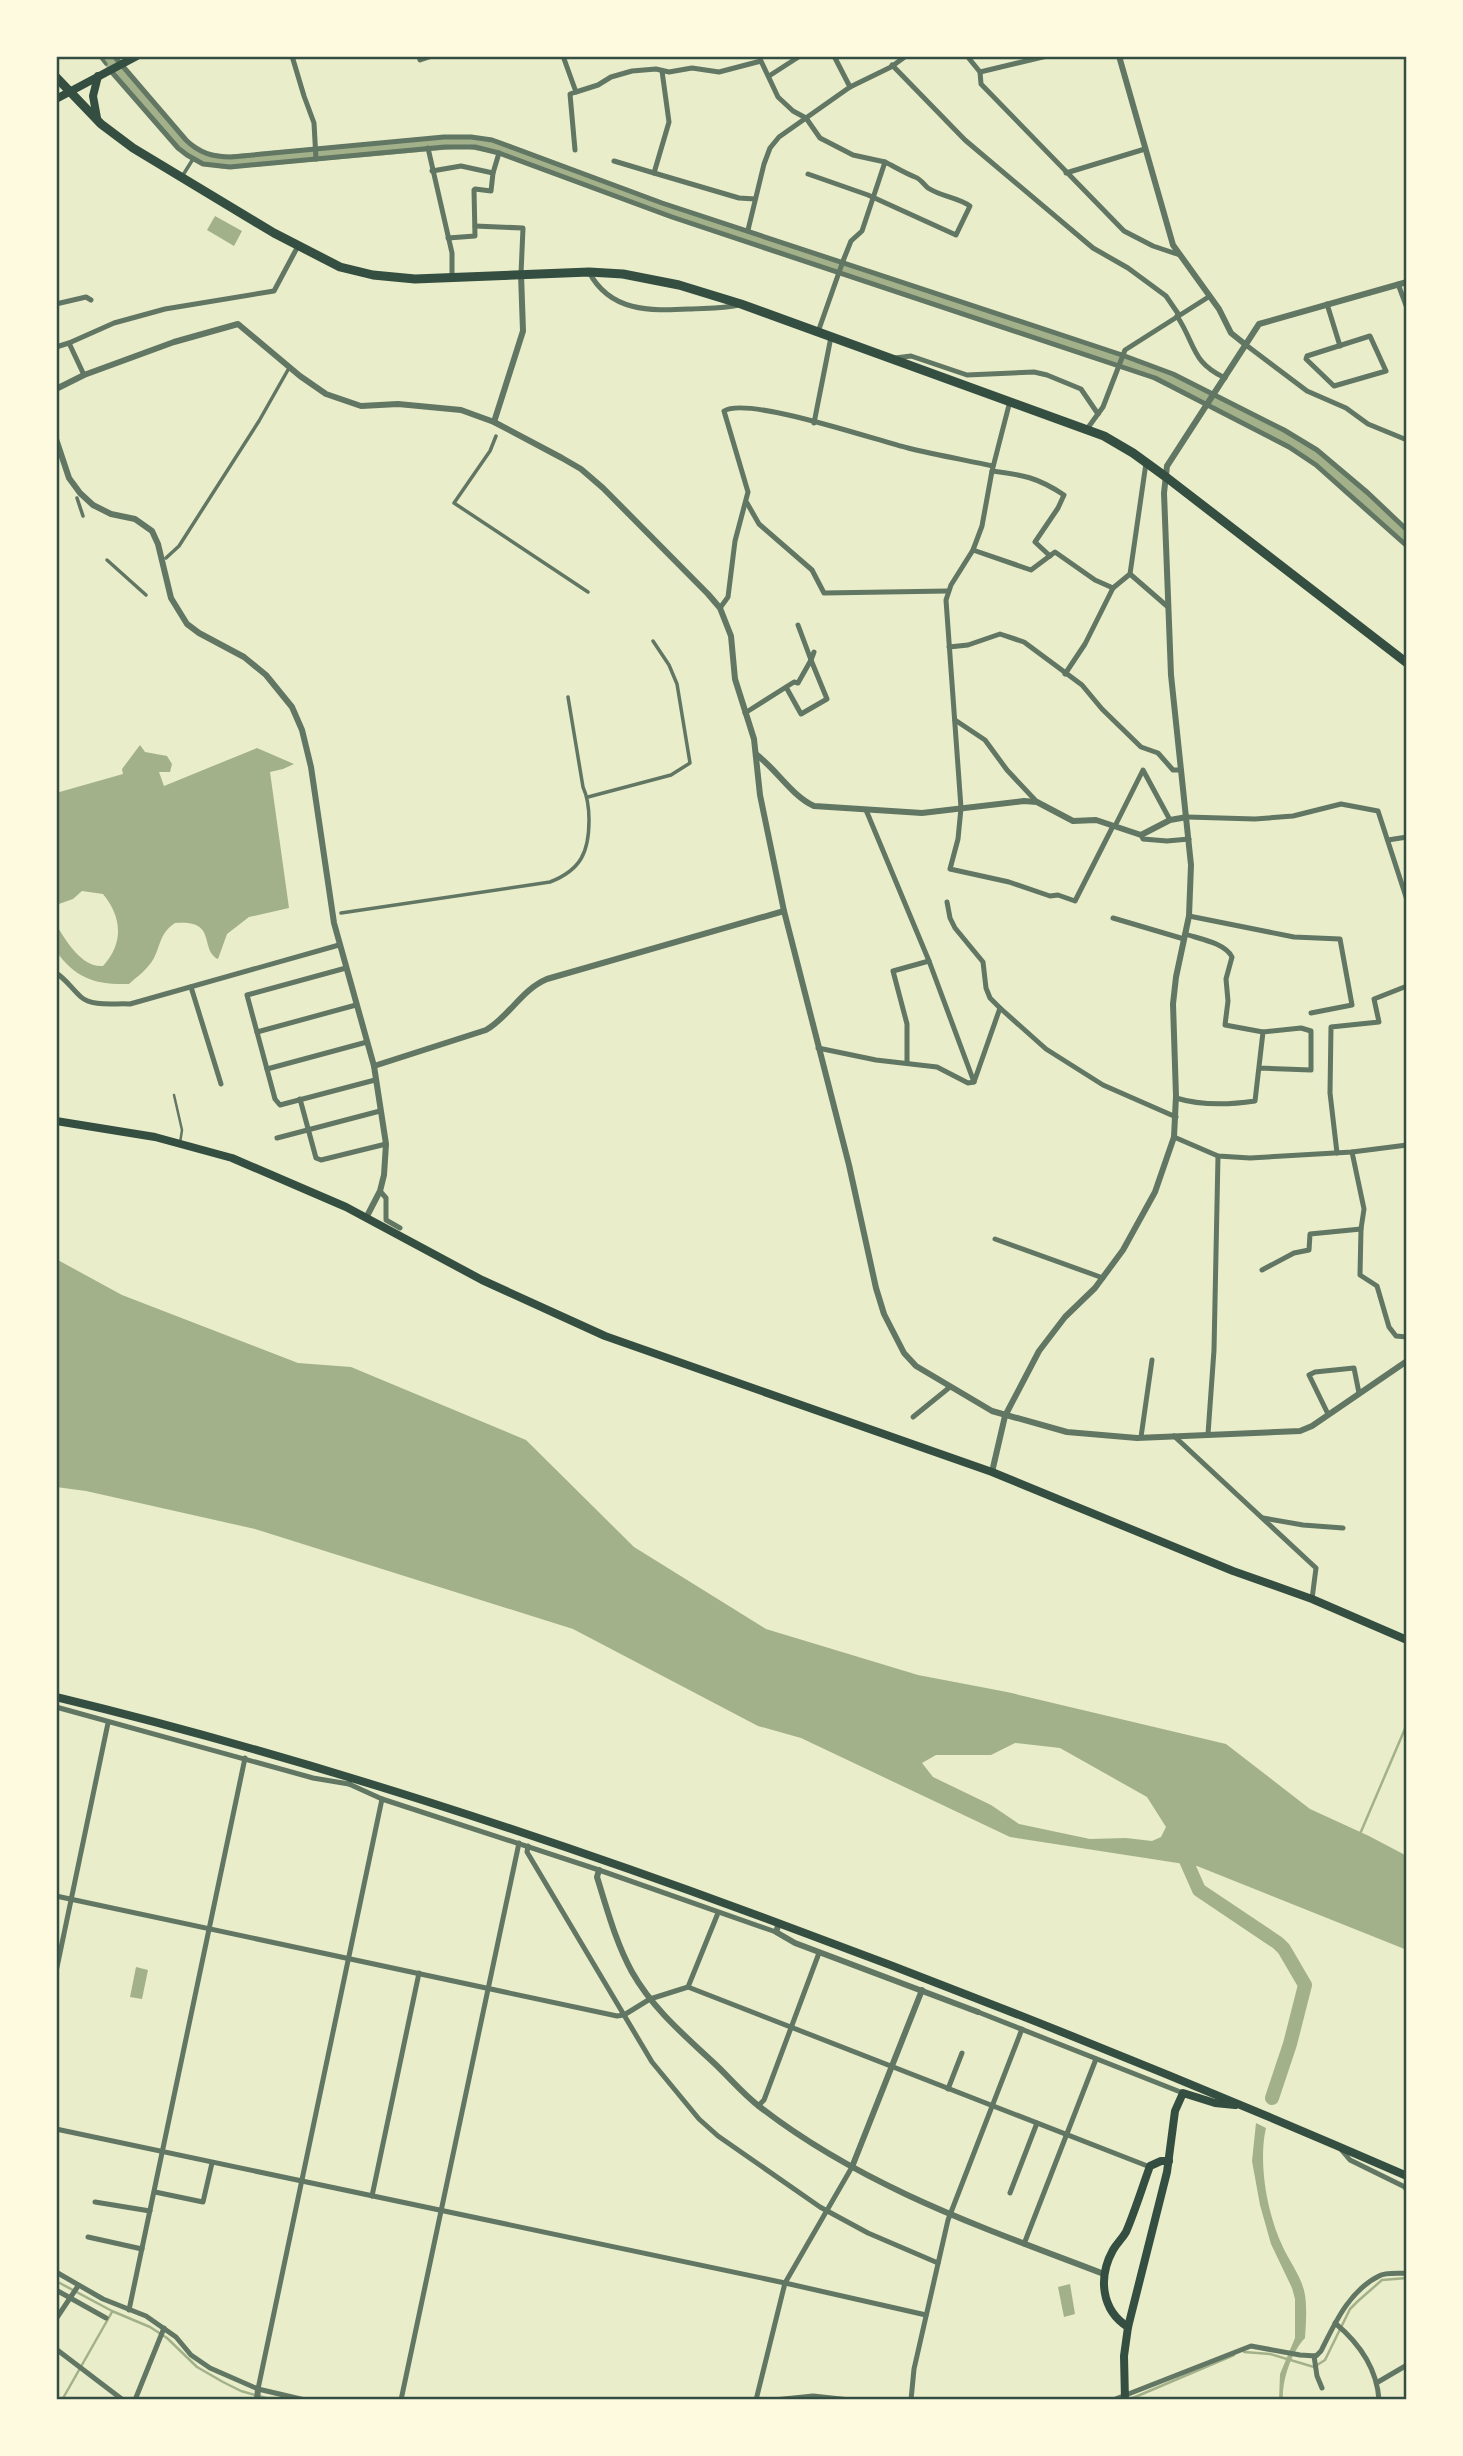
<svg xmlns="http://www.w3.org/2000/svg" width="1463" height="2456" font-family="Barlow,sans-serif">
<rect width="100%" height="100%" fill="#e9edc9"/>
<g fill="#a3b18a" fill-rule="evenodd">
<path d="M215,216l27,15 -8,15 -27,-16z"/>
<path d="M140,745l5,7 22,4 5,8 -2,8h-11l5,14 93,-38 37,16 -11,5 -13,3 19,136 -40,9 -22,17 -9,25c-19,-10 0,-40 -43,-36 -15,10 -14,21 -21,35 -6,11 -16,18 -25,26 -33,1 -53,-5 -73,-33v-27c9,16 26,44 47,42 21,-23 19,-49 0,-72l-21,-3 -9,8 -17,6v-112l67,-19 -1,-5z"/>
<path d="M56,1259l66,36 176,68 53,4 175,73 108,107 132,82 152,46 89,17 219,52 84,65 59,27 38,20v94l-210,-84 -187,-29 -209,-99 -43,-12 -185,-97 -318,-100 -169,-38 -30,-4zM1015,1743l45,5 87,49 19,30 -5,10 -9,4 -26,-3 -36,1 -71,-15 -28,-19 -58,-28 -11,-14 14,-8h55z"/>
<path d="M136,1967l12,3 -6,29 -12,-2z"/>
<path d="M1256,2123l10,5c-8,34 1,85 16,117 7,16 20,32 23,50 2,13 1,29 0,43 -14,15 -23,42 -22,62h-4l1,-26 15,-36v-39l-3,-11 -21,-44 -11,-39 -8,-44z"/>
<path d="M1070,2284l5,30 -11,3 -6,-30z"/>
</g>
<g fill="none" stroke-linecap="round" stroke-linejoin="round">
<g stroke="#a3b18a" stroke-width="2.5">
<path d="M1360,1834l47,-110"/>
<path d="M56,2281l56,30 38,16 17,11 30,29 26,15 18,9 32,9"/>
<path d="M1244,2352l26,2 44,13 11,-7 25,-51 8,-8 24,-21 25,-2"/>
<path d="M62,2400l50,-88"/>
<path d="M1128,2400l106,-45"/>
</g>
<g stroke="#a3b18a" stroke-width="14">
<path d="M106,56l80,91 20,12 21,3 226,-20h17l28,5 166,62 486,162 55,25 109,59 45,38 48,45"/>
<path d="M1180,1847l19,43 79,53 6,6 21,36 -15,59 -18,54"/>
</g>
<path stroke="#617663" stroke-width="2.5" d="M174,1095l8,35 -2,13"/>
<g stroke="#617663" stroke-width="3.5">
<path d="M100,56l6,8"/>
<path d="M183,175l10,-16"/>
<path d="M496,436l-6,15 -36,52 134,89"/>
<path d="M77,498l6,18"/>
<path d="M166,558l13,-12 80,-125 30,-53"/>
<path d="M107,560l39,35"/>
<path d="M588,797l83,-22 19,-12 -13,-79 -8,-19 -16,-24"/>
<path d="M341,913l209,-31c31,-12 39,-30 39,-62 0,-12 -1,-22 -6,-33l-15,-90"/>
</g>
<g stroke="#617663" stroke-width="5">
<path d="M114,56l72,84c13,13 27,17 45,17l213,-20h27l21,3 170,63 460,152 51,19 111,56 33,20 51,43 39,37"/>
<path d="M292,56l12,40 10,27 2,36"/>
<path d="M419,56l1,4 12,-4"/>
<path d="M563,56l13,36 -6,2 5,56"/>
<path d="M834,56l16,31"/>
<path d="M967,56l13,16 1,12 143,147 29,15 27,9"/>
<path d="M892,65l73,75 128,108 35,20 38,28 13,19"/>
<path d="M110,70l68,78 9,7 16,9 27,3 215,-20h30l24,6 173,64 483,161 134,69 27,18 91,81"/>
<path d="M662,71l7,51 -15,51 85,25 16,1"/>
<path d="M980,72l67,-16"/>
<path d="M769,76l31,-20"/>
<path d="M576,92l22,-7 13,-8 21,-6 24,-2 13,3 23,-4 27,4 42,-11 17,36 15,14 13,7 14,20 33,17 32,7 -23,69 -11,10 -8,20 -25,71"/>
<path d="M428,148l24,105v23"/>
<path d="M614,161l40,12"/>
<path d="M432,171l29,-5 32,7"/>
<path d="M1066,173l79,-24"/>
<path d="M808,174l60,21 88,40 14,-29c-13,-9 -28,-9 -42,-18 -4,-3 -7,-9 -13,-11 -10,-4 -20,-10 -30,-15"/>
<path d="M475,226l48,2 -2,46"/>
<path d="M748,230l16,-66 6,-16 9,-11 71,-50 41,-20 15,-11"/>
<path d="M448,238l27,-2 -1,-46 1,-1 16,2 2,-18 6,-20"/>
<path d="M589,272c21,40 61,39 100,37 17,-1 33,0 50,-4"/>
<path d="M1398,284l9,24"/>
<path d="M56,304l30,-7 5,3"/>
<path d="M1327,304l13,42"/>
<path d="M1177,316c19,29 14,46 48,62"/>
<path d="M1370,336l16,35 -52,15 -28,-27 1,-3z"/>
<path d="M69,343l15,32"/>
<path d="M1246,345l61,46 39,17 22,16 39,16"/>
<path d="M56,347l13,-4 45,-20 51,-14 109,-18 24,-45"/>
<path d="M895,358l16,-2 56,19 67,-3 13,3 34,14 17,25"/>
<path d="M1010,401l-18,70 -10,55 -9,24 -22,35 -5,15 15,208 -3,31 -8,30 59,13 41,14 8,-1 17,6 38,-75"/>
<path d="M814,423l17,-86"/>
<path d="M1087,429l16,-22 22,-57 85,-54"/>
<path d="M992,471c31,4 45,6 72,24l-6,13 -23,34 15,14"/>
<path d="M747,503l12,21 53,46 12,23 124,-2"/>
<path d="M973,550l58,20 24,-18 40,28 18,8"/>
<path d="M1130,574l38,33"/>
<path d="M720,608l8,-11 7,-56 13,-49 -24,-81c24,-15 151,29 184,37 28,7 57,12 85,18"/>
<path d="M798,625l13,35 3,-8"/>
<path d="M949,647l19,-2 32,-11 24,8 58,43 20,24 39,38 17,6 15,17h8"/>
<path d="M1065,674l20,-30 28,-56 17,-14 16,-111"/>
<path d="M745,713l49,-31 4,1 13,-23 16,39 -26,15 -15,-27"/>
<path d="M955,720l30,20 22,30 30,32"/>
<path d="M866,810l63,151 45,121"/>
<path d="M1187,817l68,2 38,-3 48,-12 37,7 29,89"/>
<path d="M1115,826l28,-56 27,50"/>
<path d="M1141,835l2,4 24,2 22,-2"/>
<path d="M1388,840l19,-3"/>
<path d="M947,902l3,16 5,10 28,34 3,26 4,10 10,10 46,41 57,36 73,32"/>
<path d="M1189,916l105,21 46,2 12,66 -41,8"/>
<path d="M1113,918l71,21"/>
<path d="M1185,934c15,5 40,9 47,23l-6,22 2,22 -3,24 38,7"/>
<path d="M346,968l-99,27 28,104 5,6 95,-25"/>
<path d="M56,973c10,6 16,16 25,24 11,10 34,6 49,7l209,-59"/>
<path d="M191,987l30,97"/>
<path d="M257,1032l99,-27"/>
<path d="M818,1048l58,12 61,7 31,16 6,-1 26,-74"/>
<path d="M907,1063v-39l-14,-53 36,-10"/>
<path d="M267,1069l100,-27"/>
<path d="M1176,1098c26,8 52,7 79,3l8,-69 38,-4 10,3v39l-51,-2"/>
<path d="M300,1099l16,59 5,2 65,-16"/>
<path d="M1174,1137l44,19 32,2 102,-6 55,-7"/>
<path d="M277,1138l103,-27"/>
<path d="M1352,1152l12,57 -3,20 -1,46 17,11 12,41 7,9 11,1"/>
<path d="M1337,1153l-7,-60 1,-66 48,-5 -5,-23 33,-13"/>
<path d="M380,1191l6,7v22l14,8"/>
<path d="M995,1239l108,39"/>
<path d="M1262,1270l32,-17 15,-3 1,-16 51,-5"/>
<path d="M1328,1414l-19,-39 6,-3 39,-4 5,25"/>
<path d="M913,1417l37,-30"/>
<path d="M1208,1434l6,-84 4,-194"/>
<path d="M1174,1436l142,132 -4,31"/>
<path d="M1141,1437l11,-77"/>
<path d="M1263,1518l40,7 40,3"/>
<path d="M56,1707l257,71 36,6"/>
<path d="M351,1778l-2,6 33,15 217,71 177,62"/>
<path d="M528,1846l-1,6 125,210 47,57 19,17 102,71 48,26 70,30"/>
<path d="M56,1896l561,120 7,-1 26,-16 38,-12 462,180"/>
<path d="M56,1972l52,-249"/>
<path d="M688,1987l30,-74"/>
<path d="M978,2012l205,81"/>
<path d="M948,2089l14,-36"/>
<path d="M758,2106l6,-6 55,-147"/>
<path d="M56,2129l729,154 141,32"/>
<path d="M1339,2147l11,13 57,28"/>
<path d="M155,2192l48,10 9,-39"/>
<path d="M1010,2193l27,-70"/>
<path d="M372,2196l47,-223"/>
<path d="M95,2202l55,9"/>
<path d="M88,2237l54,12"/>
<path d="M1024,2244l72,-185"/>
<path d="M56,2272l47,27 43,17 30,21 15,18 19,13 48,21 47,11"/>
<path d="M56,2290l50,28"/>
<path d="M129,2310l116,-552"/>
<path d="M56,2319l22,-33"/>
<path d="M1335,2323c24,20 42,46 44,77"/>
<path d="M56,2349l67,51"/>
<path d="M1314,2356l3,20 5,12"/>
<path d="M1378,2382l29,-17"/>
<path d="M258,2389l124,-590"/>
<path d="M135,2400l29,-72"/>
<path d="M401,2400l118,-557"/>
<path d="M756,2400l29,-117 67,-116"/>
<path d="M774,2400l39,-4 37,4"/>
<path d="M911,2400l3,-31 34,-149 74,-191"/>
<path d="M1113,2400l138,-54 49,9 16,1 5,-5c14,-28 28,-60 58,-75 7,-4 20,-2 28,-3"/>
</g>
<g stroke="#617663" stroke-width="6">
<path d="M1119,56l54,189 46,64 12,24 15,12"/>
<path d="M56,389l28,-14 90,-33 64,-18 62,52 26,18 35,12 37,-2 63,6 33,12 68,36 19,11 22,19 105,106 12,14 11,28 4,43 19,60 6,56 24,116 65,254 27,123 8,26 20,39 12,13 76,45 75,21 70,6 163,-7 12,-5 95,-65"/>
<path d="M494,422l29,-91 -2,-57"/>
<path d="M56,439l13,39 11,15 13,12 18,9 24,5 17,12 6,13 13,54 16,26 12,9 45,24 22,18 26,32 10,23 9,37 23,156 40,143 12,78 -2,31 -4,16 -14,27"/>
<path d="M757,755c20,15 35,41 57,51l108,7 102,-12 13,1 36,19 23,-1 45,15 29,-15 17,-3"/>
<path d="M374,1066l112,-36c23,-13 35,-40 61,-51l237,-68"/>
<path d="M992,1472l13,-56 34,-65 26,-34 30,-29 28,-38 32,-58 19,-55 2,-41 -3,-92 3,-27 13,-61 2,-51 -20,-190 -7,-182 3,-27 92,-142 148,-42"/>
<path d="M599,1870l-2,7c10,32 19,66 35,95 21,37 52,63 82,91 15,14 29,31 46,44 103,80 224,121 344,167"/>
<path d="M779,1923l-3,9 19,11 183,69"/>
<path d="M852,2167l70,-177"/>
<path d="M1406,2188l1,2"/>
<path d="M257,2400l1,-11"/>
</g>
<g stroke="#344e41" stroke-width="8">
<path d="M56,99l81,-43"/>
<path d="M97,118l-4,-22 5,-20"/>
<path d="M56,1121l99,16 77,21 114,49 136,73 123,56 387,136 241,99 79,28 95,41"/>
<path d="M56,1697c236,57 467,132 695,216 221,81 440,169 656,263"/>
<path d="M1128,2327c-27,-17 -30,-50 -15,-77 4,-7 9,-11 13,-18 9,-21 16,-44 24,-66l11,-5h8"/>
<path d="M1125,2400l-1,-44 4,-29 39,-155 8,-61 8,-18 32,10 20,2"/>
</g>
<path stroke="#344e41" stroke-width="9" d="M56,77l45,47 32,24 141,85 66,34 33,8 42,4 174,-7 34,2 56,11 62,19 363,132 29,17 33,24 241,186"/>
</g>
<rect width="1463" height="2456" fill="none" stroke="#fefae0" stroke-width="116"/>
<rect x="58" y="58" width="1347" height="2340" fill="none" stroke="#344e41" stroke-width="2.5"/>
</svg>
